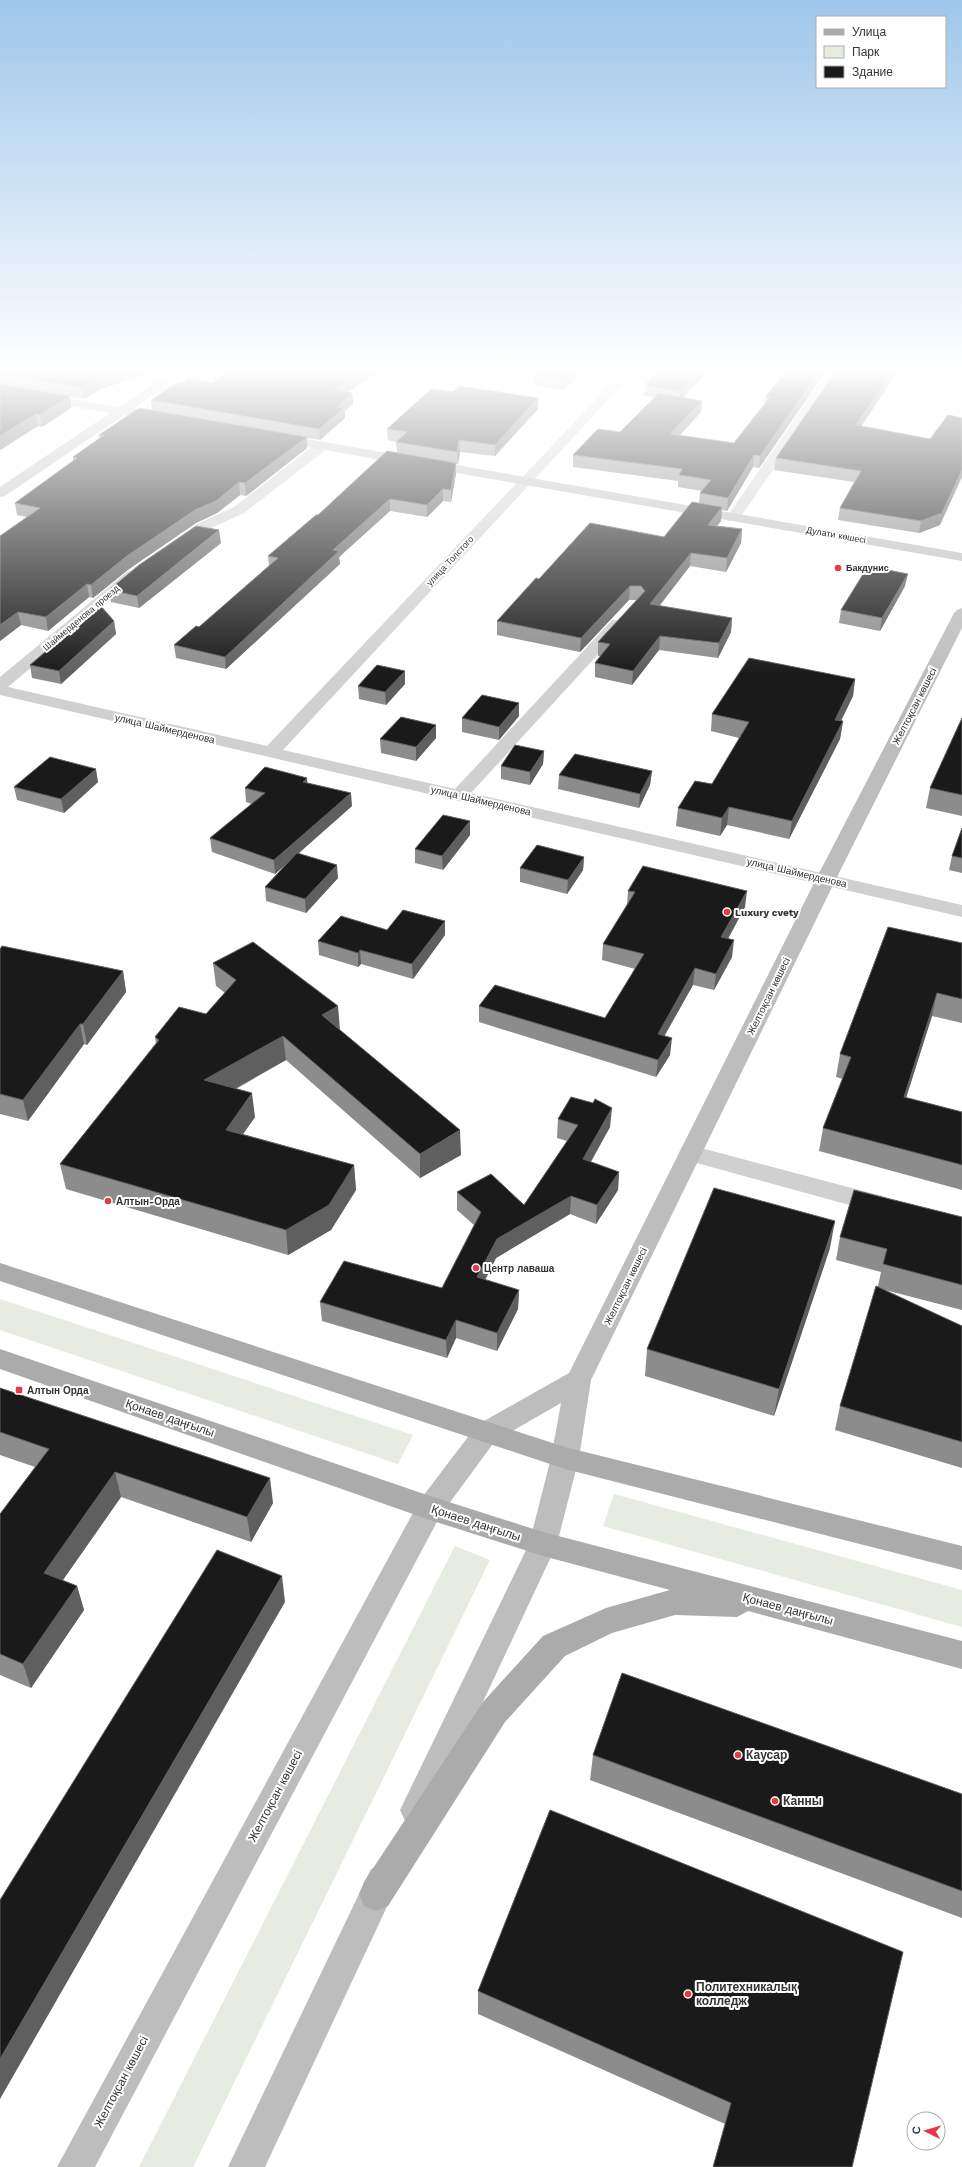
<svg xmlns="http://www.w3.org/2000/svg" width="962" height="2167" font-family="'Work Sans',sans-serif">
<rect width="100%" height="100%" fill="#fff"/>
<g fill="#e6ecdf">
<path d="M0,1299l413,136 -15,29 -398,-134z"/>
<path d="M614,1494l348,96v37l-359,-101z"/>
<path d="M455,1546l35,14 -297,607h-54z"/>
</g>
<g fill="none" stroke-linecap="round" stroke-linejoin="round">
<g fill="#d0d0d0" fill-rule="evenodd">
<path d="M195,371h13l-24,20 -29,2 -6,-4 6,-4 22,-1z"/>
<path d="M623,371h12l-352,379 172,39 157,-169h12l2,3 -2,3 -153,167 491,112v12l-962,-222v-18l128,-106h10l2,3 -2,3 -130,110 259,59z"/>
<path d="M828,371h12l-102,150h-10l-2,-3z"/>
<path d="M322,442l5,1 2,3 -2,3 -83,64 -37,17 -24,17h-10l-2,-3 26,-20 37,-17 83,-64z"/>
<path d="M690,1145l192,51 8,3 4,6 -4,6 -8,3 -200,-55 -3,-6 3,-6z"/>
</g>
<g fill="#bdbdbd" fill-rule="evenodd">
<path d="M173,371h14l-54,38 33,6 1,3 -1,3 -5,1 -37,-7 -119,81 -5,1v-10l110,-74 -110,-19v-8l119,21z"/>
<path d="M278,434l684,119v8l-689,-120 -2,-3z"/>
<path d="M962,608v20l-126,251 -245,501 -12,78 -22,86 -130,277 -11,5 -11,-5 -5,-11 129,-266 22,-86 10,-55 -66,38 -55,75 -345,651h-38l363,-667 57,-75 92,-52 247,-494 138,-266 3,-3z"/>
<path d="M383,1865l12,4 4,12 -134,286h-37l143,-298z"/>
</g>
<g fill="#ababab" fill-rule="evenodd">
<path d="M0,1263l565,184 397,99v24l-397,-101 -565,-188z"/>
<path d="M0,1349l430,147 113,36 419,109v28l-214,-58 -11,6 -62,-2 -63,18 -47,23 -60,66 -117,184 -12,5 -12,-5 -5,-12 5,-12 119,-180 60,-66 63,-28 64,-18 -127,-34 -113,-36 -430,-151z"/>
</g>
</g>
<g fill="#8c8c8c">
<path d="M0,371h155l-54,18 -17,10 -14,-2 1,11 -29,19 -4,-1 -38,24z"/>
<path d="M229,371h150l-32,21 5,1 1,11 -8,7v7l-25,22 -13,-2v10l-61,48 -6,-1 -23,18 -21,10 -67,46 -36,29 -4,-1 -41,34 -27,-6 -21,16 27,-124 -10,-2 -2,-12 58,-42v-4l27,-19 -1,-3 53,-25 -1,-10 61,-17z"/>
<path d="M584,371l-21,19 -30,-5v-10z"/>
<path d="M709,371l-26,26 19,4 -1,11 -21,23 54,8 31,-40 1,-7 20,-25h40l-67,97 -6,-1 -26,44 -5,-1 -1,11 -4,5 25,3 -1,14 -15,29 -36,-6 -31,40 73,12 -1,14 -13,26 -59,-8 -27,35 -37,-8v-14l5,-7h-2v-14l39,-42h-8l-49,52 -83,-17v-14l42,-42 125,-42 35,-34 1,-10 2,-2 -24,-4v-6l-105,-14v-12l47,-23 35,-35 -11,-1 1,-11z"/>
<path d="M836,371h62l-37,55 79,99 -21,8 -81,-13 2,-12 14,-26 -80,-12 2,-12z"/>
<path d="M453,392l85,6v11l-43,47 -35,-4 -2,12h-2v10l-5,28 -8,-1 -16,16 -37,-6 -51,46 1,7 -114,105 -50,-11 -2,-13 25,-18 70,-60 -1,-11 129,-104 -1,-10 -8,-2 -1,-11z"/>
<path d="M221,543l-82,65 -28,-6 -2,-12z"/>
<path d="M905,586l-25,45 -41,-8 2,-13z"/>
<path d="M114,621l2,13 -55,50 -29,-6 -2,-13z"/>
<path d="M405,671v13l-19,21 -27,-6 -1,-13z"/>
<path d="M855,679l-2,17 -12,25h2l-3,18 -51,100 -62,-14 -7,11 -44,-10 2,-18 34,-24 27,-46 -28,-7 1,-17z"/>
<path d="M519,703v13l-20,24 -37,-8v-14z"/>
<path d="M962,718v98l-36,-8 4,-20z"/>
<path d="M436,725v13l-20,23 -35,-8 -1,-14z"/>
<path d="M544,751l-1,13 -13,21 -29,-6v-13z"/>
<path d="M652,771l-2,14 -11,23 -81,-19 1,-14z"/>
<path d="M307,778v5l45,23 -53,47 39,25 -32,35 -40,-12 -1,-14 22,-23 -12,10 -63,-22 -2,-14 42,-34 -6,-2 -1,-14z"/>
<path d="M98,782l-34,31 -47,-13 -3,-13z"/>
<path d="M962,828v45l-13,-3 3,-14z"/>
<path d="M470,835l-27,35 -28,-7v-14z"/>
<path d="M584,857l-1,13 -16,24 -47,-12v-14z"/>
<path d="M628,891l117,16 -17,32 4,18 -18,33 -21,-5 -29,51 6,19 -14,22 -177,-55v-16l126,12 30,-49 -33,-9 1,-16 24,-39z"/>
<path d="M387,930l58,5 -32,44 -52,-15 -3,3 -39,-12 -1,-14z"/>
<path d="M962,943v80l-30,-7 -26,82 56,14v78l-143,-39 4,-23 20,-49 -7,-2 4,-23z"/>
<path d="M0,949l123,22 3,21 -39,53 -3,-1 -56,77 -28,-7z"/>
<path d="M213,963l127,67 121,125 -41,23 -134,-118 -50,29 19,28 -12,17 111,31 2,25 -25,40 -43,25 -222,-66 -6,-25 96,-121 -1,-6 51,-23 19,-21 -9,-7z"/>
<path d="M558,1119l52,8 -19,35 28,10 -1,18 -22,34 -26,-10 -74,44 -11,22 34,10 -1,19 -21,42 -41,-13 -9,20 -125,-37 -2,-19 122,-14 32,-63 -17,-15v-18l67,13 43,-64 -10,-3z"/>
<path d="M962,1217v93l-77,-20 77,36v142l-127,-38 5,-24 38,-120 3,-14 -45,-12 4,-23z"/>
<path d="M830,1248l-56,168 -129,-40 2,-27z"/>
<path d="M0,1388l273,115 -22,39 -130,-45 -58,83 14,6 7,24 -53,78 -31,-13v-161l35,-47 -35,-12z"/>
<path d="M593,1755l369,39v124l-372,-138z"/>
<path d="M550,1810l302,357 -127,-43 -247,-110v-23z"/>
</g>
<g fill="#5f5f5f">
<path d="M119,371h36l-54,18 -17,10 -1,-11 16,-11z"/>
<path d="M363,371h16l-44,30 -1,-11z"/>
<path d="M574,371h10l-21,19 1,-10z"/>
<path d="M700,371h9l-30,30 1,-10z"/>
<path d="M820,371h6l-67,97 1,-12z"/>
<path d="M893,371h5l-44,66 2,-12z"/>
<path d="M352,393l1,11 -8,7v7l-25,22 -1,-11 18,-22z"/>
<path d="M70,396l1,12 -29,19 -2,-12z"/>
<path d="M538,398v11l-43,47v-11z"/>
<path d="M702,401l-1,11 -31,34v-12z"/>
<path d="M36,414l2,12 -38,24v-14z"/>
<path d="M307,437v11l-61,48 -1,-13z"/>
<path d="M459,440l1,12 -2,12 -1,-12z"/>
<path d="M754,455l-1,12 -26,44 1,-13z"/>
<path d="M456,463v11l-5,28v-12z"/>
<path d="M962,470v7l-22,48 -21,8 2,-12z"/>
<path d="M239,482l1,13 -23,18 -21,10 -67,46 -36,29 -2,-13 36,-29 68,-46z"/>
<path d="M443,489v12l-16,16v-12z"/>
<path d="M390,499v12l-51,46 1,7 -114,105 -1,-12 108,-107z"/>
<path d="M722,507l-1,14 -14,17 1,-13z"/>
<path d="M742,529l-1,14 -15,29 1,-14z"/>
<path d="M219,530l2,13 -82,65 -2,-12z"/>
<path d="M691,553l-1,13 -40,52v-14z"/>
<path d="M908,574l-3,12 -25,45 2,-13z"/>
<path d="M87,584l2,13 -41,34 -2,-14z"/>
<path d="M630,586l-1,14 -49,52 1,-14z"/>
<path d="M18,612l3,13 -21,16v-16z"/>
<path d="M732,618l-1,14 -13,26 1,-15z"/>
<path d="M114,621l2,13 -55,50 -2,-13z"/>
<path d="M660,636l-1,14 -27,35 1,-14z"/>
<path d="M405,671v13l-19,21 -1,-13z"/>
<path d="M855,679l-2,17 -20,41 2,-17z"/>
<path d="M519,703v13l-20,24v-13z"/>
<path d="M843,721l-3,18 -51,100 3,-18z"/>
<path d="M436,725v13l-20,23v-14z"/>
<path d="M544,751l-1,13 -13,21v-13z"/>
<path d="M96,769l2,13 -34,31 -3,-14z"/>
<path d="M652,771l-2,14 -11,23 1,-14z"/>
<path d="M307,778l1,13 -5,-9z"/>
<path d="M351,793l1,13 -77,68 -1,-14z"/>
<path d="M729,807l-2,18 -7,11 2,-18z"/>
<path d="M470,821v14l-27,35 -1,-14z"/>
<path d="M584,857l-1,13 -16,24 1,-14z"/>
<path d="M337,865l1,13 -32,35 -1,-14z"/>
<path d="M747,891l-2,16 -25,46 1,-16z"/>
<path d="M445,921v14l-32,44 -1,-15z"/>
<path d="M734,940l-2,17 -18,33 2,-16z"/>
<path d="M360,950l1,14 -3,3v-14z"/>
<path d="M695,968l-2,17 -37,66 2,-17z"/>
<path d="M123,971l3,21 -39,53 -4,-21z"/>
<path d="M937,993l-5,23 -33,104 5,-23z"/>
<path d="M338,1006l2,24 -18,-15z"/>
<path d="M80,1024l4,20 -56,77 -5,-21z"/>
<path d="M283,1036l3,24 -79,44 -3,-24z"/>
<path d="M672,1038l-2,17 -14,22 2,-17z"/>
<path d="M252,1093l3,24 -26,37 -3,-24z"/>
<path d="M612,1108l-2,19 -28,50 1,-18z"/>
<path d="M460,1130l1,25 -41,23v-24z"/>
<path d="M354,1165l2,25 -25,40 -43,25 -2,-25z"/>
<path d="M619,1172l-1,18 -22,34 1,-19z"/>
<path d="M571,1196l-1,18 -74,44 -19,38v-19l20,-38z"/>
<path d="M835,1221l-5,27 -56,168 5,-27z"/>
<path d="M519,1290l-1,19 -21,42v-18z"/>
<path d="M456,1320v18l-9,20 -1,-18z"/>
<path d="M115,1472l6,25 -70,100 -7,-24z"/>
<path d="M270,1478l3,25 -22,39 -4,-25z"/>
<path d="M282,1576l3,26 -285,497v-40z"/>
<path d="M77,1586l7,24 -53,78 -8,-24z"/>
</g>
<g fill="#1a1a1a" stroke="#5f5f5f">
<path d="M0,371h119l-20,6 -16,11 -83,-14z"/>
<path d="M229,371h134l-29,19 18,3 -15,14 7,1 -25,21 -168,-29 26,-17 6,-1 5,-4 24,5z"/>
<path d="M538,371h36l-10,9 -31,-5z"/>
<path d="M658,371h42l-20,20 -35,-6z"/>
<path d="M786,371h34l-60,85 -6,-1 -26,43 -28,-5 11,-13 -32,-5 3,-6 -109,-14 25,-26 22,3 39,-39 43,8 -32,33 64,9 36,-46 -4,-1z"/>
<path d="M836,371h57l-37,54 74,14 18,-24 14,3v52l-20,43 -21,8 -81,-13 21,-37 -85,-13z"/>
<path d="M0,384l70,12 -30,19 -4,-1 -36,22z"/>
<path d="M459,386l79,12 -43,47 -36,-5 -2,12 -61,-10 11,-10 -20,-3 44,-40 22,3z"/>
<path d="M139,408l168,29 -62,46 -6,-1 -23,19 -21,9 -68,46 -36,29 -4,-1 -41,33 -28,-5 -18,13v-89l40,-28 -25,-5 62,-45 -4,-1 31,-22h-5z"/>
<path d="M387,451l69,12 -5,27 -8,-1 -16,16 -37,-6 -57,51 6,1 -114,106 -51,-12 22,-19 3,1 79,-69 -10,-2 48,-41h2z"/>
<path d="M692,502l30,5 -14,18 34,4 -15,29 -36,-5 -41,51 82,14 -13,25 -59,-7 -27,35 -38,-8 15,-19 -12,-2 47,-51 -4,-5h-11l-49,52 -84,-17 39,-43 3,1 51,-56 74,14z"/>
<path d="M196,526l23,4 -82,66 -28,-6 30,-25z"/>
<path d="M868,566l40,8 -26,44 -41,-8z"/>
<path d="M100,605l14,16 -55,50 -29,-6z"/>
<path d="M749,658l106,21 -20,41 8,1 -51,100 -63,-14 -7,11 -44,-10 17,-27 17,3 37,-62 -37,-8z"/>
<path d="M377,665l28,6 -20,21 -27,-6z"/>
<path d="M482,695l37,8 -20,24 -37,-9z"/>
<path d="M401,717l35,8 -20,22 -36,-8z"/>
<path d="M962,718v77l-32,-7z"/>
<path d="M515,745l29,6 -14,21 -29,-6z"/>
<path d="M575,754l77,17 -12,23 -81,-19z"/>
<path d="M50,757l46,12 -35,30 -47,-12z"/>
<path d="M265,767l42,11 -4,4 48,11 -77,67 -64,-22 55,-45 -20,-5z"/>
<path d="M443,815l27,6 -28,35 -27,-7z"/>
<path d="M962,828v30l-10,-2z"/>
<path d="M537,845l47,12 -16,23 -48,-12z"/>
<path d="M297,853l40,12 -32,34 -40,-12z"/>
<path d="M643,866l104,25 -26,46 13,3 -18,34 -21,-6 -37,66 14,4 -14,22 -179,-54 16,-21 110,33 39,-64 -41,-10 32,-52 -7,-1z"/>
<path d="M403,910l42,11 -33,43 -52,-14 -2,3 -40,-12 23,-25 46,14z"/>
<path d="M888,927l74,16v56l-25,-6 -33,104 58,15v53l-139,-37 28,-71 -11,-3z"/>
<path d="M253,942l85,64 -16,9 138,115 -40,24 -137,-118 -79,44 48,13 -26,37 128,35 -25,40 -43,25 -226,-66 99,-124 -4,-3 24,-30 27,7 30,-34 -23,-17z"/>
<path d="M2,946l121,25 -40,53h-3l-57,76 -23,-6v-145z"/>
<path d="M571,1097l22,6 2,-4 17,9 -29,51 36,13 -22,33 -26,-9 -74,43 -20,38 42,13 -22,43 -41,-13 -10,20 -126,-38 24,-41 98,27 39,-76 -24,-20 34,-18 33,31 54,-80 -20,-6z"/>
<path d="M714,1188l121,33 -56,168 -132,-40z"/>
<path d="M854,1190l108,27v68l-79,-21 4,-15 -47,-12z"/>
<path d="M876,1286l86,40v116l-122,-36z"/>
<path d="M0,1388l270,90 -23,39 -132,-45 -71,101 33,13 -54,78 -23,-10v-140l49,-65 -49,-17z"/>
<path d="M217,1550l65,26 -282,483v-159z"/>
<path d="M622,1673l340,121v97l-369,-136z"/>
<path d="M550,1810l353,142 -51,215h-139l18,-64 -253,-112z"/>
</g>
<linearGradient id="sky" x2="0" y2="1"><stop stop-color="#9ec6ea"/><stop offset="0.55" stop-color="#fff"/><stop offset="1" stop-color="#fff" stop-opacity="0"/></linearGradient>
<rect width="962" height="674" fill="url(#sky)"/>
<g fill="#e63946" stroke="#fff" stroke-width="1.5">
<circle cx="838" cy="568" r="4"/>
<circle cx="727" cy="912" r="4"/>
<circle cx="108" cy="1201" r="4"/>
<circle cx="476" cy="1268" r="4"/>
<rect x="15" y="1386" width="8" height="8" rx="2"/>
<circle cx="738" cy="1755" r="4"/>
<circle cx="775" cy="1801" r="4"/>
<circle cx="688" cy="1994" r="4"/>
</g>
<g text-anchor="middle" stroke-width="4" stroke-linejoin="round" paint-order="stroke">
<g font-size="9" fill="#333" stroke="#fff">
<text transform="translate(836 535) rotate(10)" y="3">Дулати көшесі</text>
<text transform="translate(450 561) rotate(-47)" y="3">улица Толстого</text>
<text transform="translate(81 618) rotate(-40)" y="3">Шаймерденова проезд</text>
</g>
<g font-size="9" font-weight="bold" fill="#333" stroke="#fff" text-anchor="start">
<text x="846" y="571">Бакдунис</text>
</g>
<g font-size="10" fill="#333" stroke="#fff">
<text transform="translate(914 706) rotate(-63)" y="4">Желтоқсан көшесі</text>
<text transform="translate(165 728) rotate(13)" y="4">улица Шаймерденова</text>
<text transform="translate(481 800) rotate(13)" y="4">улица Шаймерденова</text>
<text transform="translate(797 872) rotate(13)" y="4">улица Шаймерденова</text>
<text transform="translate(768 996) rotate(-64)" y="4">Желтоқсан көшесі</text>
<text transform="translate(625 1286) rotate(-64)" y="4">Желтоқсан көшесі</text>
</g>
<g font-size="10" font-weight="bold" fill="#333" stroke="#fff" text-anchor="start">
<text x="735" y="916">Luxury cvety</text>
<text x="116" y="1205">Алтын-Орда</text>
<text x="484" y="1272">Центр лаваша</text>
<text x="27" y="1394">Алтын Орда</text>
</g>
<g font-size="12" fill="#333" stroke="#fff">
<text transform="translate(170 1418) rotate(19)" y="4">Қонаев даңғылы</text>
<text transform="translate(476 1523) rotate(18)" y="4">Қонаев даңғылы</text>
<text transform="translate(788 1609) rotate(15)" y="4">Қонаев даңғылы</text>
<text transform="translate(275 1796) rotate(-62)" y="4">Желтоқсан көшесі</text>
<text transform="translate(121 2082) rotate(-62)" y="4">Желтоқсан көшесі</text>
</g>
<g font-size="12" font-weight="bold" fill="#333" stroke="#fff" text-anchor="start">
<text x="746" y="1759">Каусар</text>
<text x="783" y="1805">Канны</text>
<text x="696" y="1991">Политехникалық<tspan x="696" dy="14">колледж</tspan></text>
</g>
</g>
<rect x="816" y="16" width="130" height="72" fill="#ffffff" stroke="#adadad"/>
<rect x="824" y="29" width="20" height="6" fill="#ababab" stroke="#adadad"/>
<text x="852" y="36" font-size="12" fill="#333333">Улица</text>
<rect x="824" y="46" width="20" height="12" fill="#e6ecdf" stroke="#adadad"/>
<text x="852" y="56" font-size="12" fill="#333333">Парк</text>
<rect x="824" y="66" width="20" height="12" fill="#1a1a1a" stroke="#adadad"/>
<text x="852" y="76" font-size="12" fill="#333333">Здание</text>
<g transform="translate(926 2131) rotate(275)"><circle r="19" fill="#ffffff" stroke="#adadad"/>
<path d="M0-3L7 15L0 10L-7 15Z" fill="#e63946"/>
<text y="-6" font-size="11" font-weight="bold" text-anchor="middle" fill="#333333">С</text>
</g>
</svg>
